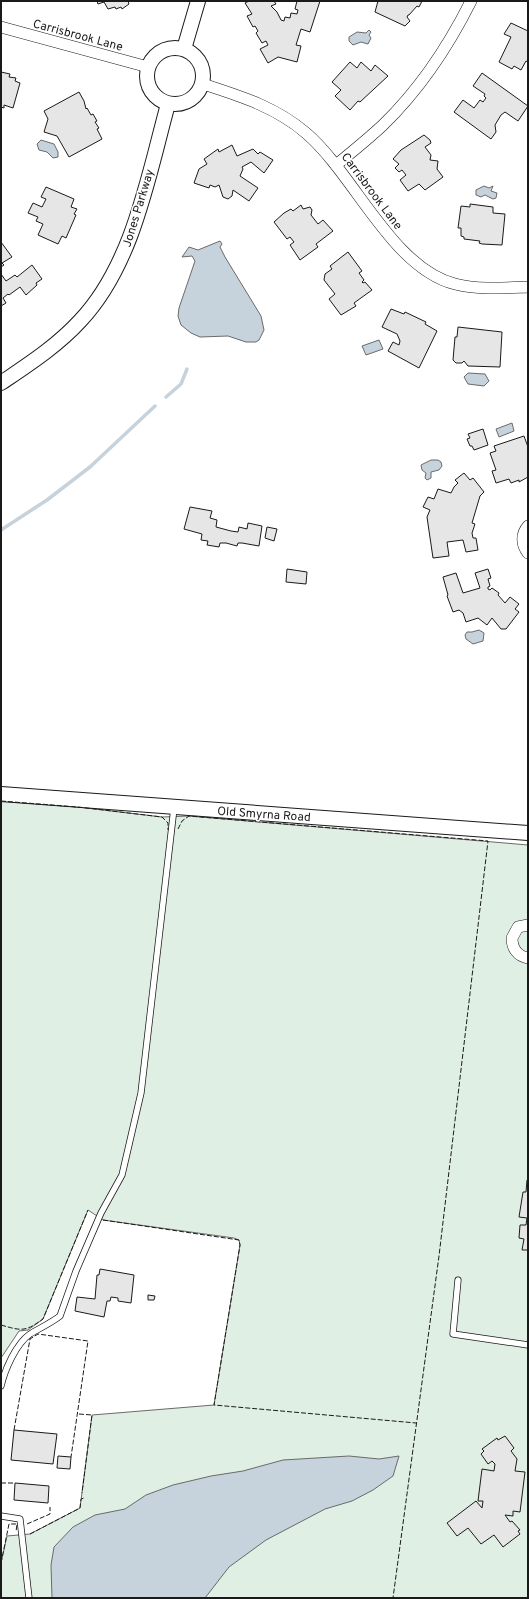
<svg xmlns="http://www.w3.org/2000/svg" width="529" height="1599" font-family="Overpass,sans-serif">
<rect width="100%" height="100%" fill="#fff"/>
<path fill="#e0efe3" stroke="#6a6a6a" d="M1,801l77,6 84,10 27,-1 339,29v753h-527v-35l6,-27 23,-2 50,-26 12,-93 122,-10 26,-160 -1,-5 -5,-2 -131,-18 -15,-10 -45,109 -15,11 -9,1 -18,27z"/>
<g fill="#c6d2dc" stroke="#6a6a6a">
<path d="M369,30l2,2 -2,3 2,3 -3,6 -7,-2 -8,3 -4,-4v-4l8,-5 9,1z"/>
<path d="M41,140l13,4 4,8v5l-5,1 -6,-6 -8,-2 -2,-6z"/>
<path d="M484,186l5,2 4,-2 -2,5 6,2 -1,5 -3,1 -8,-4 -4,2 -5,-2v-5z"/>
<path d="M220,241l2,3 -2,3 5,10 36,59 3,14 -5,10 -3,2h-10l-18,-6 -28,1 -9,-4 -10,-8 -3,-9 1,-8 16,-47 -3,-5 -10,1 7,-10 9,3z"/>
<path d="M379,340l4,9 -17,6 -4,-9z"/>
<path d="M468,373l17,1 4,7 -5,5 -16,-2 -4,-7z"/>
<path d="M512,423l2,8 -15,6 -3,-8z"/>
<path d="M431,460h7l3,2 1,4 -3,4 -8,2v6l-4,2 -2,-2 1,-5 -4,-3 -1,-5z"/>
<path d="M479,630l5,3 -1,8 -10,3 -7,-5 -1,-4 2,-3h5z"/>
<path d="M349,1456l30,3 20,-3 -6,20 -20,14 -21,11 -27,8 -59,31 -37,27 -24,31h-153l-1,-33 3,-18 19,-20 22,-12 30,-6 21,-14 27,-10 38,-9 32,-5 40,-11z"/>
</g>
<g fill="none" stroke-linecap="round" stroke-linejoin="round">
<g stroke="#c6d2dc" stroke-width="3.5">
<path d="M166,397l15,-13 6,-15"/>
<path d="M1,530l46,-30 43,-33 65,-61"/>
</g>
</g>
<g fill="#e6e6e6" stroke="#1a1a1a">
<path d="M97,1h31l1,3 -7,5 -1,-2 -5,2 -1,-2 -7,2 -4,-7 -6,2z"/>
<path d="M249,1h25l2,3 -5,2 6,6 4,8 3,1 1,-4 5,1 1,-5 6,1 1,-4 -3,-1 2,-8h23l-10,31 -9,-3 -5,16 5,1 -4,16 -19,-5 -10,6 -8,-14 8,-4 -2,-4 -4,2 -6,-10 2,-2 -3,-5 -2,1 -6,-11 5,-2 -7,-11z"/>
<path d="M378,1h44l-3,6 -2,-1 -8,9h-1l-1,2 3,4 -5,5 -30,-14z"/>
<path d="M511,23l17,8v31l-2,-1 -5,9 -7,-4 -2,3 -13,-7 12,-25 -7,-3z"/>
<path d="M350,62l7,6 4,-6 10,9 4,-6 13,11 -28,26 -2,-1 -8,9 -15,-14 6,-6 -9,-8z"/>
<path d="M1,72l9,2 -1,3 7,1 -1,3 5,2 -7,25 -9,-3v3l-3,-1z"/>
<path d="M482,73l46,33 -10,15 -13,-9 -4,3 -6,10 1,7 -5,7 -37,-27 9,-12 11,8 6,-8 3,2 3,-4 -2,-2 1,-2 -12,-8z"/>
<path d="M79,92l5,9 2,8 1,-1 4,7 2,-1 4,7 -2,1 4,6 -2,1 5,10 -33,18 -12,-21 -13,-4 4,-13 -4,-8z"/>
<path d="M424,135l6,5 1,3 -6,4 6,8 -1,5 8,1 -1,8 6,8 -18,13 -6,-6 -11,7 -8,-11 6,-5 -4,-5 -3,2 -4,-4 4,-4 -6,-5 8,-9z"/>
<path d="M232,145l5,11 16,-7 5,5 2,-2 13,8 -9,13 -13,-11 -9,5 1,2 -3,7 18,12 -9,13 -16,-11 -1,6 -4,3 -5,-2 -4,-12 -4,2 -5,-2 -1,3 -15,-5 5,-14 8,-5 -3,-5 14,-10 1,3z"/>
<path d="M46,187l28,12 -3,8 6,2 -3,5 2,1 -10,23 -4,-2 -4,8 -20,-9 5,-11 -7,-3 2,-4 -10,-4 5,-10 9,4 4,-8 -5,-2z"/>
<path d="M470,204l23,3v6l12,1 -3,31 -20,-1 -3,-1 1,-2 -16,-2v-2l-3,-1v-8h-3l3,-22 9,1z"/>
<path d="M301,205l2,4 7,-2 2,3 -1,5 7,9 5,-4 10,11 -17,13 2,3 -18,13 -10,-15 4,-3 -4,-5 -3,2 -13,-17 10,-9 7,-4 2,2z"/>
<path d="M1,242l11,15 -10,6 2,2 -3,2z"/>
<path d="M348,252l14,19 -3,2 5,7 -2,2 1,1 2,-1 7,8 -18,13 2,3 -15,9 -12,-16 6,-5 -11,-14 1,-6 7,-5 -2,-3z"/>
<path d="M32,265l10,14 -6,4 1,2 -11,10 -6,-8 -11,8 -1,-1 -5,4 3,5 -5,3v-32l5,7 9,-6 2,2z"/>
<path d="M391,309l13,5 1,-2 21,10 -1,2 12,7 -18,37 -31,-17 5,-9 6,3 1,-4 -3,-7 -15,-7z"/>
<path d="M458,327l44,5 -2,35 -32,-1 -4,-5 -2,2h-6l-3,-3 2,-23h2z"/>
<path d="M483,429l5,16 -14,5 -2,-4h-2l-3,-7 3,-1 -2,-4z"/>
<path d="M524,436l4,11v30l-9,5v-2l-8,3 -2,-4 -13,4 -4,-12 4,-1 -6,-17 6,-2 -2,-5z"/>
<path d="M464,473l6,7 3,-2 11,14 -4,4 -8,27 3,1 -3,9 1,5h3l2,12 -12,2 -3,-12 -16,2 2,14 -16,2 -6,-41 3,-7 -7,-3 5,-10 6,2 4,-10 13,4 3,-6 4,-4 -3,-3z"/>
<path d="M190,507l22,4 -2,7 7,2 -1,7 15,4 7,1 1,-5 8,2 1,-6 14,3 -3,20 -17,-3h-4l-1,3 -11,-3h-6l-1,4 -12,-2 1,-4 -7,-1 1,-6 -18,-5z"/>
<path d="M267,527l10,2 -3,12 -9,-3z"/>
<path d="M287,569l20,3 -1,12 -20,-2z"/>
<path d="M488,569l3,9 -3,1 2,7 -2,1v2l2,1 2,-2 7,5 -1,2 7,8 5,-6 9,7 -4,5 4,3 -13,17h-5l-9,-11 -5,7 -9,-7 -12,4 -3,-9 -4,-3 -6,2 -6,-16 1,-1 -5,-18 13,-4 7,20 17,-5 -5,-15z"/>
<path d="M527,1180h1v70h-6l2,-11 -5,-1 1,-13h6l1,-7 -8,-1 4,-25h3z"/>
<path d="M100,1269l34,6 -3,28 -13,-2v-3l-7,-1 -1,4h-3l-3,16 -29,-6 2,-14 18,2 2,-24h2z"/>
<path d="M148,1295l7,1 -1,4h-6z"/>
<path d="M14,1430l43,4 -4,30 -42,-4z"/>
<path d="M505,1436l9,12 -3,3 6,8 -2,12 10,1 -5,40 -7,-1v5l-8,-1 5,7 2,-1 8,9 -2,1 2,3 -17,13 -9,-12 -13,9 -13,-16 -11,8 -10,-13 29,-22 6,7 1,-7h-5l4,-32 12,2 1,-7 -3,-3 -4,3 -7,-10 3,-3 -2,-2 15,-11 1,2z"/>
<path d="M58,1456l13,1 -1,12 -13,-1z"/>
<path d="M15,1483l34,3 -1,17 -34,-3z"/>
</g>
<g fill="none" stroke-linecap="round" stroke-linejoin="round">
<g stroke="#1a1a1a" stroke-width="7">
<g id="service">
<path d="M458,1280l-5,54 75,11"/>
<path d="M1,1386c4,-17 15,-42 29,-52 10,-6 21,-11 30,-18l16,-45 25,-58 21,-38 19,-82 33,-285"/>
<path d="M1,1516l19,3 9,79"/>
</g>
</g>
<g stroke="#1a1a1a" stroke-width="12">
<g id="minor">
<path d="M1,27l147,40"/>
<path d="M203,84c37,12 73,23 103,49 49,42 86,135 149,151 24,6 49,4 73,3"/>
<path d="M336,165c16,-13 32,-26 47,-40 37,-36 65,-78 88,-124"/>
<path d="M528,526c-7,8 -7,18 0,27"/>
<path d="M528,925l-10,2 -6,11c0,10 5,18 16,20"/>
</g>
</g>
<g stroke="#1a1a1a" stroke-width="16">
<g id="tertiary">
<circle cx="175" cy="76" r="28"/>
<path d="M184,49l14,-48"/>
<path d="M1,383c28,-19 56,-37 79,-62 53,-56 68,-144 88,-217"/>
<path d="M1,794l527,39"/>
</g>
</g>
<use href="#service" stroke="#fff" stroke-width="5.5"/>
<use href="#minor" stroke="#fff" stroke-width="11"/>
<use href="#tertiary" stroke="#fff" stroke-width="14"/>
<g stroke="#1a1a1a" stroke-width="1" stroke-dasharray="5 2" stroke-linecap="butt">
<path d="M1,801l77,6 84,10 6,6v7"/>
<path d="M178,829l4,-8 7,-5 299,25 -49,415 -46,342"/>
<path d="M103,1220l136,20 1,5 -26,160 202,18"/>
<path d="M1,1325c21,6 24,7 42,-6l45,-109"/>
<path d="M79,1414l13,1 -10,78"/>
<path d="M14,1430l16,-91 8,-5 50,7 -17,116"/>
<path d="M1,1483h14"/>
<path d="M27,1524l23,-10v-7"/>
<path d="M30,1534l50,-26 1,-9 3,-1"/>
<path d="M1,1563l8,-39h8l-1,8"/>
</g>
</g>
<g text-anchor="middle" stroke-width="3" stroke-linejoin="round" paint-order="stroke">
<g font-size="12" fill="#1a1a1a" stroke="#fff">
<text transform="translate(78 35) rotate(15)" y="4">Carrisbrook Lane</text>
<text transform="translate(372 191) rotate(53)" y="4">Carrisbrook Lane</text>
<text transform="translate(138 208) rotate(-73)" y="4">Jones Parkway</text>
<text transform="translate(264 814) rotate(4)" y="4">Old Smyrna Road</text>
</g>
</g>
<rect width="529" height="1599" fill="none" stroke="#1a1a1a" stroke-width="4"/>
</svg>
